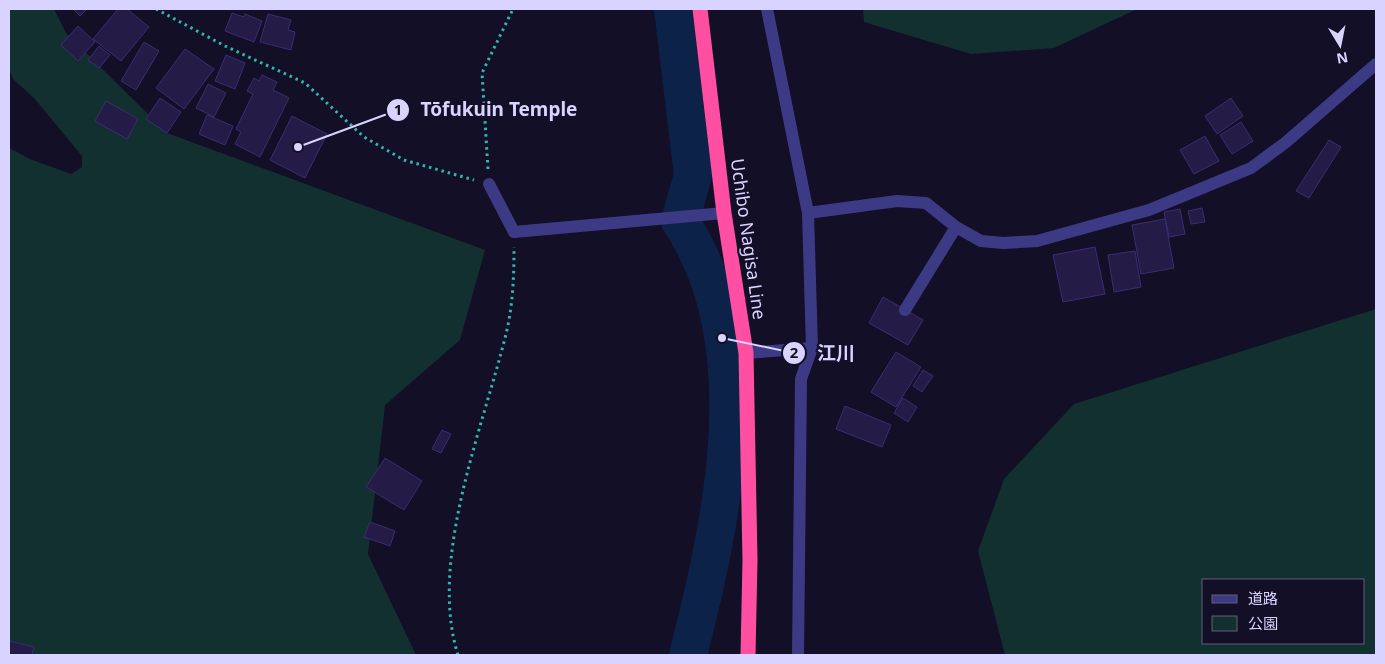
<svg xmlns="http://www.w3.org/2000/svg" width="1385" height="664" font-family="'Noto Sans','Noto Sans JP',sans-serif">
<rect width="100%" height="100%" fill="#130f26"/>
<g fill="#12302f" fill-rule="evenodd">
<path d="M9,9h45l12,24 101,100 318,117 -25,90 -75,65 -17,149 48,101h-407v-507l21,11 41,15 11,-7v-11l-48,-58 -21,-19 -4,-10z"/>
<path d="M863,9h274l-83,39 -83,6 -107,-32z"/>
<path d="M1376,309v346h-371l-27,-104 26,-72 70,-75zM1204,580h160v63h-160z"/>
</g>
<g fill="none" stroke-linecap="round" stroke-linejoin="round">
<path stroke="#0c2248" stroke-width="38" d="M673,9l20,166 -13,46c82,122 42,302 8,434"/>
</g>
<g fill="#241b47" stroke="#3b2d73">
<path d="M73,9h14l-7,7z"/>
<path d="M118,9h9l22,18 -28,34 -28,-22z"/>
<path d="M232,13l12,4 1,-3 17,7 -8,21 -29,-11z"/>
<path d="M268,14l23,6 -3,10 7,2 -4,18 -31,-8z"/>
<path d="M78,26l17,16 -17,19 -17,-16z"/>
<path d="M144,42l15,9 -23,39 -15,-9z"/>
<path d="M99,46l11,9 -11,13 -11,-8z"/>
<path d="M185,49l29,20 -30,40 -28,-21z"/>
<path d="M226,55l19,8 -10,26 -20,-8z"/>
<path d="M262,75l15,7 -4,8 16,8 -29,59 -25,-13 6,-12 -5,-3 17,-35 -6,-3 7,-13 5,3z"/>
<path d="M208,84l18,9 -12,24 -18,-9z"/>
<path d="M160,98l21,14 -14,21 -21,-14z"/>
<path d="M1231,98l12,18 -26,18 -12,-18z"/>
<path d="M106,101l32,18 -11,20 -32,-18z"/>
<path d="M207,115l26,11 -8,19 -26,-11z"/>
<path d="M292,116l35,18 -22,44 -35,-18z"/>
<path d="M1241,122l12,19 -21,13 -12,-19z"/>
<path d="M1205,136l14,25 -25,13 -14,-24z"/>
<path d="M1329,140l12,7 -32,51 -13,-7z"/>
<path d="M1202,208l3,14 -14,2 -3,-13z"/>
<path d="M1180,209l5,25 -16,3 -5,-25z"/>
<path d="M1165,219l9,49 -33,6 -9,-49z"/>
<path d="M1095,247l10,47 -42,8 -10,-47z"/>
<path d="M1135,251l6,36 -27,5 -6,-37z"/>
<path d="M883,297l40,23 -15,25 -39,-22z"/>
<path d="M896,352l25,15 -25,40 -25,-15z"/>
<path d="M923,370l10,6 -11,16 -9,-6z"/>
<path d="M903,398l14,9 -9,15 -14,-9z"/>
<path d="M845,406l46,19 -9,22 -46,-18z"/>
<path d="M442,430l9,4 -10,19 -9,-4z"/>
<path d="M385,458l37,23 -18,29 -38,-23z"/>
<path d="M370,522l25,9 -5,15 -26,-9z"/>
<path d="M9,641l25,6 -2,8h-23z"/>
</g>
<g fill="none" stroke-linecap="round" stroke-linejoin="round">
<g stroke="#2fb8b0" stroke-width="3" stroke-dasharray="2.5 4" stroke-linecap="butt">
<path d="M156,9l69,37 80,37 59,54 40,23 70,20"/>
<path d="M488,169l-6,-96 31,-64"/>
<path d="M458,655c-30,-95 25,-227 48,-321 7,-29 8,-58 8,-87"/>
</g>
<path stroke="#3d3a85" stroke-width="12" d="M905,310l51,-83"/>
<g stroke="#3d3a85" stroke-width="12">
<path d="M767,9l41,204 4,135 -11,31 -3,276"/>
<path d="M489,184l25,48 210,-19"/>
<path d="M808,213l89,-12 29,2 30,24 25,14 22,2 34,-2 112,-31 102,-42 34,-25 91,-79"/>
<path d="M746,353l66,-5"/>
</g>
<path stroke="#ff4fa3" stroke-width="15" d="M700,9l24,204 22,140 4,207 -2,95"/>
</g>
<g text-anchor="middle" stroke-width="4.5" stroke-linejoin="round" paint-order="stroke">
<g font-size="18" fill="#d9d4ff" stroke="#130f26">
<text transform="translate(748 239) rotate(82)" y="6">Uchibo Nagisa Line</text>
</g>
</g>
<path fill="none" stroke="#d9d4ff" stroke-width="2" d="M298 147L398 110M722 338L794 353"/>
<g fill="#d9d4ff" stroke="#130f26" stroke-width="2">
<circle cx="298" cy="147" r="5"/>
<circle cx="722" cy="338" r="5"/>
<circle cx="398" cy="110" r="12"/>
<circle cx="794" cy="353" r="12"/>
</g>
<g font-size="15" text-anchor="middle" font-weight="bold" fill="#111">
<text x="398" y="115">1</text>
<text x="794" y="358">2</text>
</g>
<g font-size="19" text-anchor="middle" font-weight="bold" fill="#d9d4ff" stroke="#130f26" stroke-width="4.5" stroke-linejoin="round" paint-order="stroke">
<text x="499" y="116">Tōfukuin Temple</text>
<text x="836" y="360">江川</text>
</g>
<rect width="1385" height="664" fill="none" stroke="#d9d4ff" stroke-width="20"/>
<rect x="1202" y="579" width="162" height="65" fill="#130f26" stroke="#625e7d"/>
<rect x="1212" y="595" width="25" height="8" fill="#3d3a85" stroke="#625e7d"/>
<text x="1248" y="604" font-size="15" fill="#d9d4ff">道路</text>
<rect x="1212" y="616" width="25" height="15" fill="#12302f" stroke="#625e7d"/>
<text x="1248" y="629" font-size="15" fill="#d9d4ff">公園</text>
<g transform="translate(1340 45) rotate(170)" stroke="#130f26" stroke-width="4" paint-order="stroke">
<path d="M0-4L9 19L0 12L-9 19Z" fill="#d9d4ff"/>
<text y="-8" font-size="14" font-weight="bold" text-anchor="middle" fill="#d9d4ff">N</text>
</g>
</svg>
